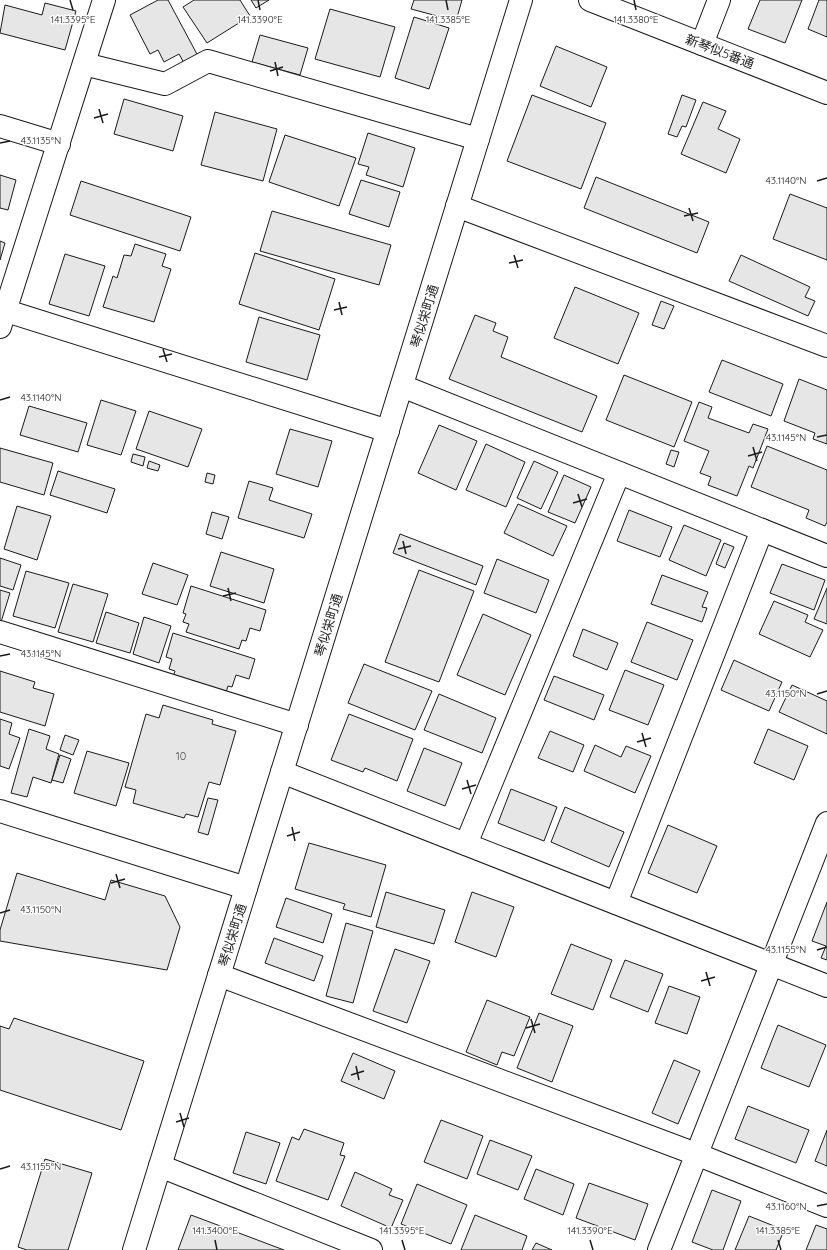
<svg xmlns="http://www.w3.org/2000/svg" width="827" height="1250" font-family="Quicksand,'Noto Sans JP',sans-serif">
<rect width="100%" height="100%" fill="#fff"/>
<g fill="#e6e6e6" stroke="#1a1a1a">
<path d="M158,0h10l30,56 -14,7 -5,-9 -15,8 -6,-12 -8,4 -20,-39z"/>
<path d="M194,0h46l10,16 -43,27 -24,-36z"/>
<path d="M251,0h18l-13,8z"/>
<path d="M414,0h48l-6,21 -45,-12z"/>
<path d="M760,0h42l-17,43 -37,-14z"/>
<path d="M819,0h8v37l-19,-8z"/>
<path d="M45,3l31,8 -11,39 -65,-17 5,-28 37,10z"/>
<path d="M330,9l65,18 -15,50 -65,-18z"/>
<path d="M414,17l35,11 -20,61 -34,-11z"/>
<path d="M260,35l48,13 -8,27 -48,-13z"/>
<path d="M556,46l51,21 -16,40 -51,-21z"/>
<path d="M532,95l74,28 -25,66 -74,-28z"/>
<path d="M682,95l14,5 -10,27 -4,-1 -5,11 -9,-3z"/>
<path d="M124,99l59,17 -10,35 -59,-17z"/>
<path d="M703,102l23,9 -8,18 22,10 -14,34 -45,-19z"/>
<path d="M215,112l62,17 -14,52 -62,-16z"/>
<path d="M368,133l47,15 -12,39 -37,-12 3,-8 -11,-3z"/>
<path d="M285,135l71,23 -17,48 -70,-24z"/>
<path d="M0,175l16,5 -8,30 -8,-2z"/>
<path d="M596,177l113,45 -12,31 -113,-45z"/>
<path d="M361,180l39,12 -11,35 -40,-13z"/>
<path d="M81,181l110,36 -11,34 -110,-36z"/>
<path d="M790,194l37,14v52l-54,-21z"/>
<path d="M272,211l119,34 -12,40 -119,-34z"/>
<path d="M0,241l5,2 -5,17z"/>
<path d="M135,244l31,10 -4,12 9,3 -17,53 -51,-15 10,-31 4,2 7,-23 7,1z"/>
<path d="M255,253l80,26 -16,51 -80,-26z"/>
<path d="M65,254l40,12 -16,50 -40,-12z"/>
<path d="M741,255l69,32 -5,10 10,4 -7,15 -79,-35z"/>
<path d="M575,287l64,26 -21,51 -64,-26z"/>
<path d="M661,301l13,5 -10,23 -12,-4z"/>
<path d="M475,315l21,8 -3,8 15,6 -7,20 96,39 -15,36 -133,-53z"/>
<path d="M259,317l61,18 -13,45 -61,-18z"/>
<path d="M722,360l61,24 -12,32 -62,-24z"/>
<path d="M624,375l68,27 -18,45 -68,-27z"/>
<path d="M799,379l28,11v54l-14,-5 2,-6 -31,-12z"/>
<path d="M101,400l35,11 -15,44 -34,-10z"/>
<path d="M699,402l13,5 -4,11 41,15 4,-9 15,5 -15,39 -4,-2 -12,30 -29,-11 3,-8 -11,-4 9,-22 -25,-10z"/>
<path d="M29,406l58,17 -9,29 -58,-17z"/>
<path d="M149,411l53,18 -14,38 -52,-18z"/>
<path d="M439,425l38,16 -21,49 -38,-17z"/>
<path d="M290,429l42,12 -14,46 -42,-13z"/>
<path d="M486,444l39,18 -19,45 -40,-17z"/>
<path d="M767,446l60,24v52l-2,4 -19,-8 3,-8 -58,-23z"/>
<path d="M0,448l53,15 -9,32 -44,-13z"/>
<path d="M671,450l8,2 -5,15 -8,-3z"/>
<path d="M133,454l12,3 -2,9 -12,-4z"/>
<path d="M149,461l11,4 -2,6 -11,-3z"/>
<path d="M534,461l24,11 -17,37 -24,-11z"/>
<path d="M58,471l57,18 -8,24 -57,-18z"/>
<path d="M207,473l8,2 -2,9 -8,-2z"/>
<path d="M564,475l27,12 -16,36 -27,-11z"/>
<path d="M249,481l24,7 -4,12 43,14 -8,24 -66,-20z"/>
<path d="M518,504l49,22 -14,30 -49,-23z"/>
<path d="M17,506l34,10 -14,44 -33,-11z"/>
<path d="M629,510l43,17 -12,30 -43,-16z"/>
<path d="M212,512l17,5 -7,22 -16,-5z"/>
<path d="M684,525l37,15 -15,36 -37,-16z"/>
<path d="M400,534l83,32 -7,19 -83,-32z"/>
<path d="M724,543l10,4 -9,21 -9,-4z"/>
<path d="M221,552l53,17 -10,34 -54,-17z"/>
<path d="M0,558l21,7 -8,25 -13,-4z"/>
<path d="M497,559l52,21 -13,33 -52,-20z"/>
<path d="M153,563l35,12 -11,30 -35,-11z"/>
<path d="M782,564l43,16 -11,30 -44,-17z"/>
<path d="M419,570l55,21 -35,91 -54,-20z"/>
<path d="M26,571l43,12 -14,45 -42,-12z"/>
<path d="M662,575l46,17 -6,15 5,1 -5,14 -51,-18z"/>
<path d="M73,584l35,10 -15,48 -35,-10z"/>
<path d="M191,586l75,24 -6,21 -10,-3 -4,13 -4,-1 -3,9 -53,-17 3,-8 -6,-2 3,-8 -3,-1z"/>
<path d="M827,588v36l-13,-5z"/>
<path d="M0,590l10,3 -9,29h-1z"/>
<path d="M774,601l34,14 -3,7 18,8 -13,27 -51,-23z"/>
<path d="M106,612l33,11 -9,30 -34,-10z"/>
<path d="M483,614l48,21 -26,60 -48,-20z"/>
<path d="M144,617l27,9 -12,37 -26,-9z"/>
<path d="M647,622l46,18 -16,40 -46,-18z"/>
<path d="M583,629l35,14 -11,27 -34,-14z"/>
<path d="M173,633l82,26 -6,20 -13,-4 -4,12 -4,-1 -3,10 -53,-16 3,-9 -6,-2 3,-10 -6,-2z"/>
<path d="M734,660l48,22 -13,29 -48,-21z"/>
<path d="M364,664l68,27 -17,39 -67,-27z"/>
<path d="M625,670l39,15 -16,40 -39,-15z"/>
<path d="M0,671l35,11 -2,6 21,6 -9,32 -45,-14z"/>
<path d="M554,676l50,19 -10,25 -50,-20z"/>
<path d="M792,685l35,16v33l-48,-22z"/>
<path d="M439,694l57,24 -14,35 -58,-23z"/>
<path d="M163,705l50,15 -1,4 24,7 -16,54 -11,-3 -11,35 -12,-3 -2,4 -51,-15 3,-13 -11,-3 21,-73 13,4z"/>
<path d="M349,714l64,25 -16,42 -32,-13 -2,4 -32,-12z"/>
<path d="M0,719l12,4 -3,11 11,4 -11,31 -9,-3z"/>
<path d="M29,729l21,7 -4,13 13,5 -8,29 -18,-6 -6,20 -16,-4z"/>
<path d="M768,729l40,17 -14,34 -40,-17z"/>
<path d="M550,731l34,14 -11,27 -35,-14z"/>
<path d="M65,735l14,5 -6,15 -13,-5z"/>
<path d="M595,745l26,12 5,-11 25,10 -16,37 -51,-22z"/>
<path d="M424,748l38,15 -17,43 -38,-15z"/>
<path d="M87,751l42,12 -13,43 -42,-13z"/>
<path d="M60,755l11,4 -8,24 -11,-3z"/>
<path d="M511,789l46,18 -13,34 -46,-18z"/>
<path d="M208,798l10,2 -10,35 -10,-3z"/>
<path d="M565,807l59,25 -15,35 -58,-25z"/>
<path d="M668,825l49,21 -20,47 -49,-20z"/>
<path d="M309,843l77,22 -15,52 -28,-8 2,-5 -50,-15z"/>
<path d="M17,873l88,27 6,-20 54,16 15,31 -13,43 -167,-29v-11z"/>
<path d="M386,892l59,18 -11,34 -58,-17z"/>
<path d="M472,892l42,15 -18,50 -41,-15z"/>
<path d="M286,898l46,16 -9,29 -47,-16z"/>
<path d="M827,902v58l-6,-2 5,-12 -14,-5z"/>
<path d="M346,923l27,8 -20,72 -27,-7z"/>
<path d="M274,938l49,18 -9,25 -49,-18z"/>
<path d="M571,944l41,16 -19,50 -42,-16z"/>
<path d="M395,949l35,12 -23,62 -34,-12z"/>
<path d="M625,960l38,14 -15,38 -38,-15z"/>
<path d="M669,986l31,11 -13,37 -32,-11z"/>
<path d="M487,1000l43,17 -16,39 -12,-4 -5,13 -31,-13z"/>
<path d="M539,1013l34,13 -21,56 -35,-14z"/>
<path d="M14,1018l130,43 -23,69 -121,-40v-64l9,3z"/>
<path d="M778,1025l48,20 -17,42 -48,-19z"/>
<path d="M353,1053l42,18 -11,28 -43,-18z"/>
<path d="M674,1060l26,11 -22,53 -26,-11z"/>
<path d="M748,1106l61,24 -13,33 -61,-24z"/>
<path d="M441,1120l42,16 -16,43 -43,-17z"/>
<path d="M304,1129l40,14 -4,12 5,1 -17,44 -52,-19 16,-44 7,3z"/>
<path d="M827,1130v36l-12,-5z"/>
<path d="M246,1132l34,11 -14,41 -33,-11z"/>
<path d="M490,1140l42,16 -14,34 -41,-16z"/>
<path d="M45,1159l47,14 -24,77h-41l-9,-3z"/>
<path d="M536,1169l38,15 -11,31 -39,-16z"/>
<path d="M355,1172l37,17 -3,6 14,5 -12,28 -50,-22z"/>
<path d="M589,1183l59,21 -13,36 -59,-22z"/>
<path d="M417,1184l50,21 -16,39 -50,-20z"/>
<path d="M712,1190l29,11 -18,49h-10l-21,-8z"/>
<path d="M191,1215l93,35h-106z"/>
<path d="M475,1215l52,21 -5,14h-61z"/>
<path d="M749,1216l35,14 -8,20h-41z"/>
<path d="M816,1225l11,4v21h-21z"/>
<path d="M536,1243l16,7h-20z"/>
</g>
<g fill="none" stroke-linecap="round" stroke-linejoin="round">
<g stroke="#1a1a1a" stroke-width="24">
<g id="minor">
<path d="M590,0l237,93"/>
<path d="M702,44l17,-44"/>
<path d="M84,64l81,20 43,-23 270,78"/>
<path d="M0,126l59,18"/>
<path d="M457,206l370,140"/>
<path d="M0,309l388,122"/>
<path d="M0,327l104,-327"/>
<path d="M402,386l425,170"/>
<path d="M0,632l297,93"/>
<path d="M282,772l545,214"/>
<path d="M0,811l246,77"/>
<path d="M466,844l153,-371"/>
<path d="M616,903l146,-373"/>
<path d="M219,975l477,179 131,52"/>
<path d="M160,1166l211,84"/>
<path d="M659,1250l168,-427"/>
</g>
</g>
<g stroke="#1a1a1a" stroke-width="24">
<path id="major" d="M134,1250l387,-1250"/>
</g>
<use href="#minor" stroke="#fff" stroke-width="22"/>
<use href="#major" stroke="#fff" stroke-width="22"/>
</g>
<path fill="none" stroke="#1a1a1a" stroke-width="1.5" d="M70,0l3,10M258,0l2,10M446,0l2,10M634,0l2,10M275,62l3,14M270,71l13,-4M99,109l4,14M94,118l14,-4M0,143l10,-2M817,181l10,-3M689,208l4,13M684,216l14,-3M514,255l4,13M509,263l14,-3M339,302l3,13M334,310l13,-3M163,349l4,13M159,357l13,-3M0,400l10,-3M817,437l10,-2M753,447l4,14M748,456l14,-4M578,494l4,13M573,503l14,-4M403,541l3,13M398,549l13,-3M228,588l3,13M223,596l13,-3M0,656l10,-2M817,694l10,-3M642,733l4,14M637,742l14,-4M467,780l4,14M462,789l14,-4M292,827l3,14M287,836l13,-4M116,874l4,14M111,883l14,-4M0,913l10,-3M817,950l10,-3M706,972l4,14M701,981l14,-4M531,1019l4,14M526,1028l14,-4M356,1066l3,14M351,1075l13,-4M180,1113l4,14M176,1122l13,-4M0,1169l10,-3M817,1206l10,-2M215,1240l2,10M402,1240l3,10M590,1240l3,10M778,1240l3,10"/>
<g text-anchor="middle" stroke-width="3" stroke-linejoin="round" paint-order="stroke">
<g font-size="11" fill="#4d4d4d">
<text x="181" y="760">10</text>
</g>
<g font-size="13" fill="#1a1a1a" stroke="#fff">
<text transform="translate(720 51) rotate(21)" y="5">新琴似5番通</text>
<text transform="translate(424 316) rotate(-73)" y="5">琴似栄町通</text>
<text transform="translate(328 625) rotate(-73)" y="5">琴似栄町通</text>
<text transform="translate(232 935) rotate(-73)" y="5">琴似栄町通</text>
</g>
</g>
<g font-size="10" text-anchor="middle" fill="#1a1a1a" stroke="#fff" stroke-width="3" stroke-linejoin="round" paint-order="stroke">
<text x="73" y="23">141.3395°E</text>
<text x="260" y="23">141.3390°E</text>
<text x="448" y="23">141.3385°E</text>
<text x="636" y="23">141.3380°E</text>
<text x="41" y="144">43.1135°N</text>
<text x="786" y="184">43.1140°N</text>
<text x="41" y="401">43.1140°N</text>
<text x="786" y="441">43.1145°N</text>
<text x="41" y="657">43.1145°N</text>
<text x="786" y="697">43.1150°N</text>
<text x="41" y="913">43.1150°N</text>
<text x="786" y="953">43.1155°N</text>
<text x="41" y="1170">43.1155°N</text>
<text x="786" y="1210">43.1160°N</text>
<text x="215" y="1234">141.3400°E</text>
<text x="402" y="1234">141.3395°E</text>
<text x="590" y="1234">141.3390°E</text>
<text x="778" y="1234">141.3385°E</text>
</g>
</svg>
